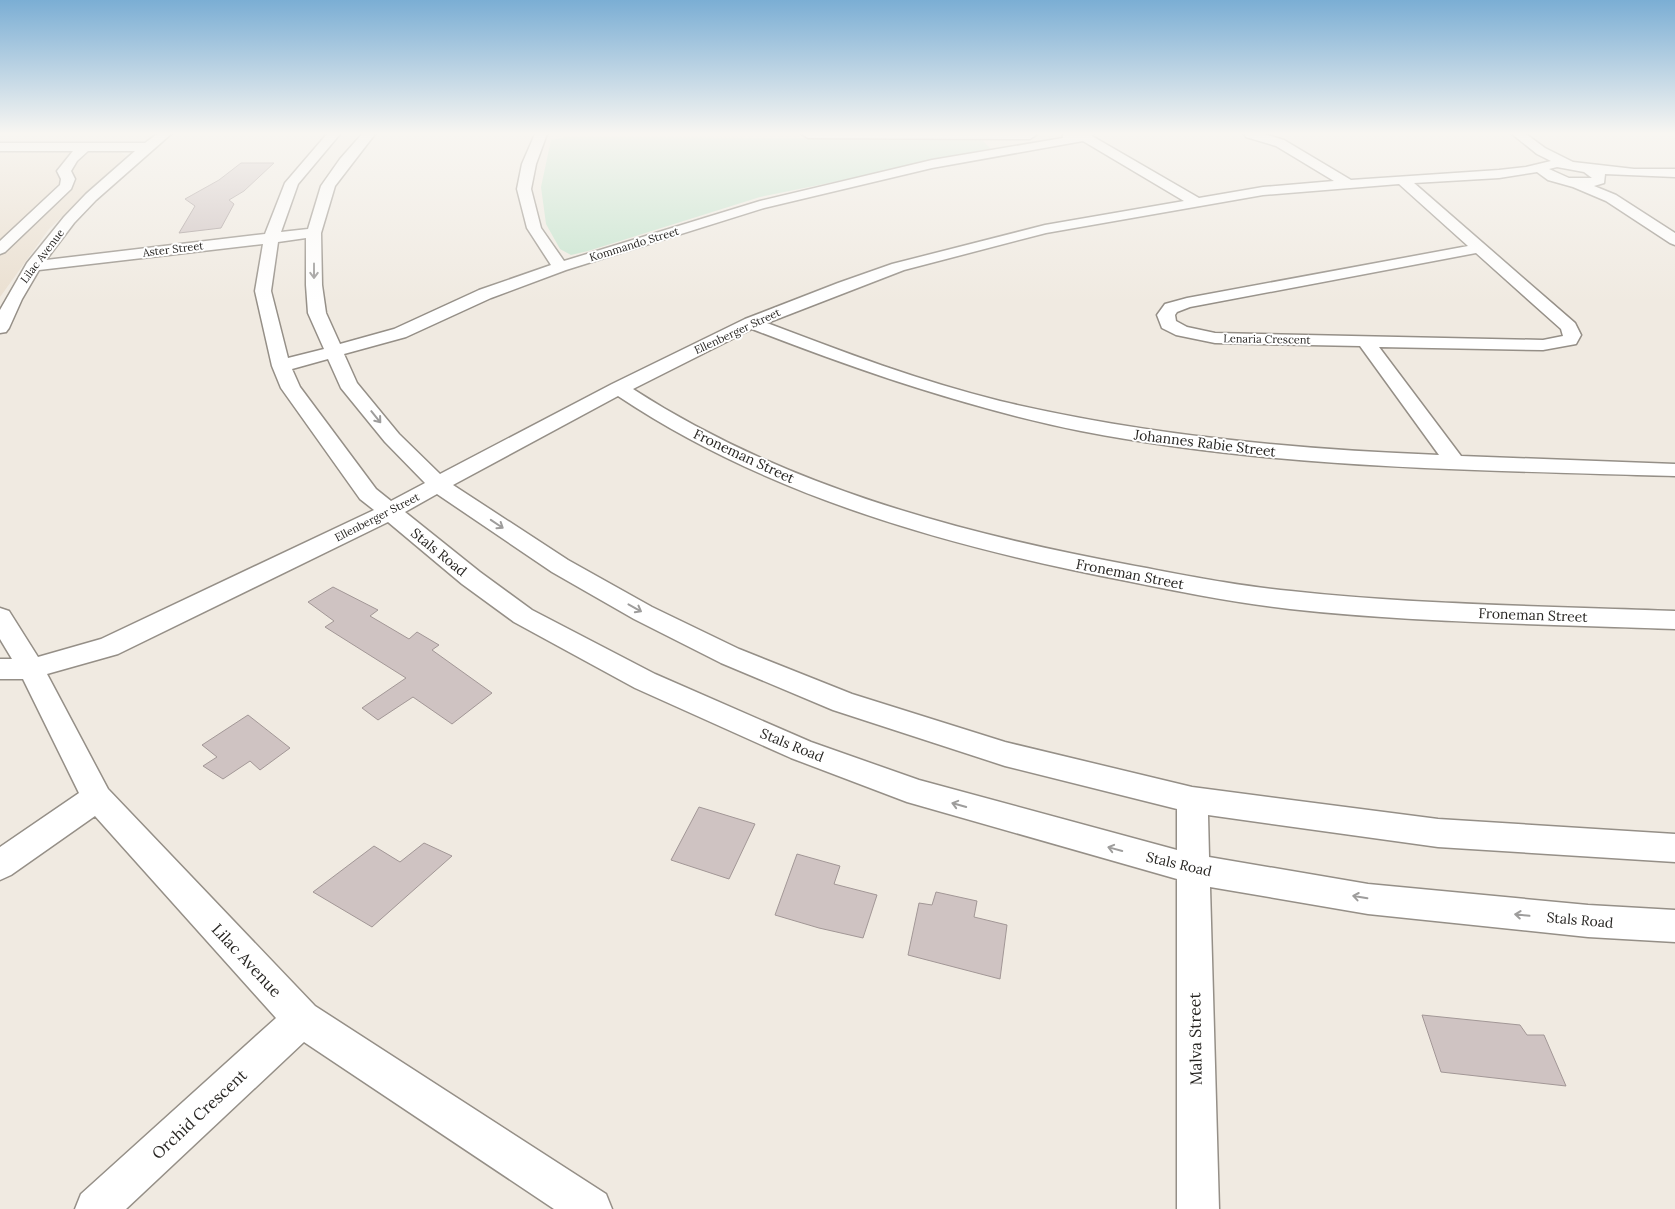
<svg xmlns="http://www.w3.org/2000/svg" width="1675" height="1209" font-family="Lora,serif">
<rect width="100%" height="100%" fill="#f0eae1"/>
<path fill="#eadfd0" d="M0,150h116l10,6 -77,73 -49,68z"/>
<path fill="#c5e4ce" d="M567,137l414,2 11,11 -232,47 -172,54 -17,4 -11,-6 -14,-25 -5,-37 10,-47z"/>
<g fill="#cfc3c2" stroke="#a29796">
<path d="M241,163h33l-30,28 -15,9 5,4 -13,24 -42,5 16,-27 -10,-7 34,-19z"/>
<path d="M333,587l45,23 -8,6 39,23 8,-7 22,13 -7,5 60,43 -40,31 -39,-27 -35,23 -16,-12 44,-30 -81,-51 9,-6 -26,-19z"/>
<path d="M248,715l42,33 -30,22 -10,-9 -27,18 -20,-13 14,-9 -15,-12z"/>
<path d="M699,807l56,17 -26,55 -58,-19z"/>
<path d="M424,843l28,13 -80,71 -59,-35 61,-46 26,16z"/>
<path d="M797,854l43,12 -6,18 43,11 -14,43 -44,-10 -44,-13z"/>
<path d="M936,892l41,9 -3,16 33,8 -7,54 -92,-24 11,-52 13,2z"/>
<path d="M1422,1015l98,10 7,10h17l22,51 -125,-14z"/>
</g>
<g fill="none" stroke-linecap="round" stroke-linejoin="round">
<g stroke="#958f87" stroke-width="3">
<g id="minor">
<path d="M157,134h14l-75,66 -22,23 -28,37 219,-26 20,-51 42,-49h13l-42,50 -17,48 27,-3 13,-43 19,-27 22,-25h13l-40,52 -14,47 1,52 4,28 14,31 54,-15 85,-39 72,-25 -24,-37 -10,-39 5,-25 13,-30h12l-11,30 -5,25 10,39 23,33 196,-60 172,-41 131,-22v-4h30l-1,2 107,62 64,-11 71,-6 -58,-35 -30,-9 -2,-3h20l20,6 67,40 148,-10 27,-3 25,-6 -14,-7 -25,-20h14l19,14 28,14 61,7h41v8l-70,-3 -1,9 -10,3 22,9 59,38v12l-5,-2 -64,-42 -33,-14 -25,-7 -11,-8 -38,6 -85,5 161,140 6,12 -5,9 -33,6 -164,-3 82,109 214,8v12c-198,-6 -398,-7 -594,-45 -113,-23 -221,-60 -329,-102l-119,60c148,96 325,144 497,176 54,10 107,21 161,26 127,14 256,15 384,20v18c-128,-5 -257,-6 -385,-20 -55,-6 -109,-17 -163,-28 -176,-34 -358,-84 -509,-185l-165,89 115,75 84,47 87,42 113,45 153,48 187,45 246,32 237,15v28l-237,-15 -230,-32 1,42 159,27 220,21 87,5v32l-87,-5 -220,-23 -158,-27 9,322h-42v-330l-270,-77 -116,-44 -156,-70 -121,-66 -52,-38 -74,-62 -270,132 -71,20 61,115 207,217 291,188 6,15h-58l-250,-167 -178,167h-51l6,-15 195,-176 -181,-202 -84,59 -11,5v-33l79,-54 -56,-114h-23v-20h12l-12,-20v-31l9,3 29,46 63,-18 273,-129 -14,-11 -79,-111 -9,-22 -17,-75 8,-47 -224,26 -17,29 -13,29 -3,4 -6,1v-23l27,-47 37,-46 22,-23 49,-43h-47l-11,10 -6,10 4,8 -4,10 -66,63 -5,2v-13l60,-56 1,-6 -4,-8 16,-20h-73v-8h145zM1083,141l101,60 -139,24 -153,39 -54,19 -93,36 -133,65 -172,90 -41,-40 -42,-51 -13,-29 62,-17 85,-39 75,-28 198,-62 168,-40zM1557,167l27,5 8,6h-23l-20,-9zM1399,184l69,62 -281,52 -22,6 -8,11 5,13 14,7 39,8 145,3 79,109c-148,-6 -295,-20 -439,-54 -80,-20 -157,-49 -233,-78l137,-53 142,-37 217,-38zM306,238v47l2,28 16,36 -36,9 -17,-67 7,-49zM1476,253l85,76 2,7 -20,4 -328,-7 -28,-6 -11,-6 -1,-6 2,-3 13,-5zM328,359l13,29 44,54 40,41 -34,18 -15,-12 -76,-102 -8,-18zM437,494l115,78 82,47 87,44 112,47 172,56 172,43v41l-258,-70 -108,-38 -156,-68 -123,-64 -52,-38 -75,-60z"/>
<path d="M802,134h234v1l-6,4 -222,-1z"/>
</g>
</g>
<use href="#minor" fill="#fff" fill-rule="evenodd"/>
</g>
<defs><path id="oneway-shaft" d="M-6 0H5M1.5-3L5.5 0L1.5 3" fill="none" stroke-width="1.6" stroke-linecap="round" stroke-linejoin="round" transform="scale(1.25)"/></defs>
<g stroke="#9e9d9c">
<use href="#oneway-shaft" transform="translate(314 271) rotate(90)"/>
<use href="#oneway-shaft" transform="translate(376 417) rotate(51)"/>
<use href="#oneway-shaft" transform="translate(497 524) rotate(34)"/>
<use href="#oneway-shaft" transform="translate(635 608) rotate(29)"/>
<use href="#oneway-shaft" transform="translate(959 805) rotate(-164)"/>
<use href="#oneway-shaft" transform="translate(1115 849) rotate(-165)"/>
<use href="#oneway-shaft" transform="translate(1360 897) rotate(-171)"/>
<use href="#oneway-shaft" transform="translate(1522 915) rotate(-174)"/>
</g>
<linearGradient id="sky" x2="0" y2="1"><stop stop-color="#7baed4"/><stop offset="0.44" stop-color="#f8f6f2"/><stop offset="1" stop-color="#f8f6f2" stop-opacity="0"/></linearGradient>
<rect width="1675" height="303" fill="url(#sky)"/>
<g text-anchor="middle" stroke-width="4" stroke-linejoin="round" paint-order="stroke">
<g font-size="11" fill="#282623" stroke="#fff">
<text transform="translate(634 244) rotate(-17)" y="4">Kommando Street</text>
<text transform="translate(173 249) rotate(-7)" y="4">Aster Street</text>
<text transform="translate(42 256) rotate(-53)" y="4">Lilac Avenue</text>
<text transform="translate(737 331) rotate(-25)" y="4">Ellenberger Street</text>
<text transform="translate(1267 339) rotate(1)" y="4">Lenaria Crescent</text>
<text transform="translate(377 517) rotate(-27)" y="4">Ellenberger Street</text>
</g>
<g font-size="14" fill="#282623" stroke="#fff">
<text transform="translate(1205 443) rotate(7)" y="5">Johannes Rabie Street</text>
<text transform="translate(744 456) rotate(25)" y="5">Froneman Street</text>
<text transform="translate(439 552) rotate(39)" y="5">Stals Road</text>
<text transform="translate(1130 574) rotate(11)" y="5">Froneman Street</text>
<text transform="translate(1533 615) rotate(2)" y="5">Froneman Street</text>
<text transform="translate(792 745) rotate(22)" y="5">Stals Road</text>
<text transform="translate(1179 864) rotate(13)" y="5">Stals Road</text>
<text transform="translate(1580 920) rotate(5)" y="5">Stals Road</text>
</g>
<g font-size="16" fill="#282623" stroke="#fff">
<text transform="translate(247 960) rotate(47)" y="6">Lilac Avenue</text>
<text transform="translate(1195 1039) rotate(-91)" y="6">Malva Street</text>
<text transform="translate(199 1114) rotate(-43)" y="6">Orchid Crescent</text>
</g>
</g>
</svg>
